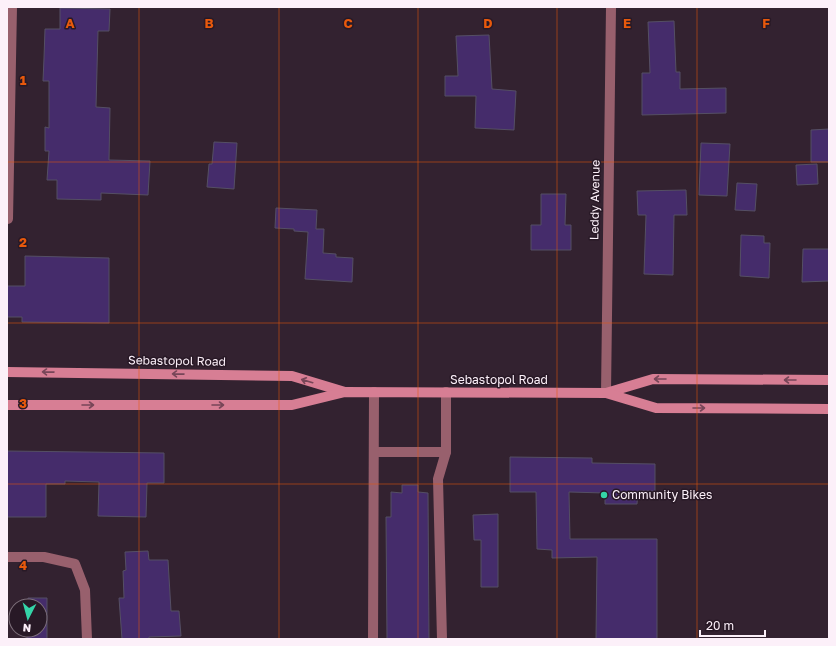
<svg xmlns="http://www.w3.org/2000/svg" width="836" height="646" font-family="'Golos Text',sans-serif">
<rect width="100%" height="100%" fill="#332230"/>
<g fill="#452c6b" stroke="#554f64">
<path d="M60,8l50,1 -1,22h-11l-2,76 14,1 -1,52 41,1 -2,34 -47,-2v7l-44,-1v-19h-10l2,-29h-4v-24l4,1v-47h-6l1,-23 1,-29h15z"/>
<path d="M674,21l2,51h4v17l46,-1v25l-84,2v-42h8l-2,-51z"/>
<path d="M489,35l3,54 24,2 -2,39 -39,-2 1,-32h-31v-20h13l-2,-40z"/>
<path d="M829,129v33h-18v-32z"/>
<path d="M214,142l23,1 -3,46 -27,-2 2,-23h3z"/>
<path d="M701,143l29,1 -3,52 -28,-1z"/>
<path d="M817,164l1,20 -21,1 -1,-20z"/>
<path d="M737,183l20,1 -2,27 -20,-1z"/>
<path d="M686,190l1,25h-13l-1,60 -29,-1 2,-59h-8l-1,-24z"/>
<path d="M541,194h25l-1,31h6v25h-40v-25h10z"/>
<path d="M276,208l41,2 -1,19h8l-1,24 13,1v3l17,1 -1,24 -47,-3 3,-47 -14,-1v-2l-19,-1z"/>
<path d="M741,235l23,1v7h6l-1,35 -29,-2z"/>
<path d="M803,249h26v32l-27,1z"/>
<path d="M25,256l84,2v65l-87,-1v-5h-15v-31h18z"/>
<path d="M7,451l157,2v30h-17l-1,34 -48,-1 1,-34 -34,-1v3h-19v33h-39z"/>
<path d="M510,457l82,1v5l63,1v27h-17l-1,13h-32v-11l-36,-1 1,47h87v100h-61l1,-82 -45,1v-8l-15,-1 -1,-57h-26z"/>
<path d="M402,485h16v7l10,1 1,146h-42l-1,-122h5v-25l11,1z"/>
<path d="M498,514v73h-17v-47h-7l-1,-25z"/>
<path d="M148,551l1,9h19l3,51h8l2,25 -32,1v2h-27l-3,-41h5l-1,-27 3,-1 -1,-18z"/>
<path d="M28,598h19v41h-20v-9h13v-24h-12z"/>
</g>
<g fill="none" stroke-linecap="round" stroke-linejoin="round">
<g stroke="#98606d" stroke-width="10">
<path d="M374,452h72"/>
<path d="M373,639l1,-247"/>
<path d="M442,639l-4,-160 8,-27v-60"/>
</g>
<g stroke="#98606d" stroke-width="10">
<path d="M7,218l1,1 4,-212"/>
<path d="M606,393l5,-386"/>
<path d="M7,557h37l31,7 10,26 2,49"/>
</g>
<g stroke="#d77e94" stroke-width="10">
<path d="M7,372l285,4 53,16"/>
<path d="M606,393l47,-14 176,1"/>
<path d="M7,405h285l53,-13 261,1 50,15 173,1"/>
</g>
</g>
<defs><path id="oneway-shaft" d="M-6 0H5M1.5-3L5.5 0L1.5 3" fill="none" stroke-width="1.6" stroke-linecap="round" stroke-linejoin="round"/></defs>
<g stroke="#774658">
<use href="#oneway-shaft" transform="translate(48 372) rotate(-179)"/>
<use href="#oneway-shaft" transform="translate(178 374) rotate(-179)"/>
<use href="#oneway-shaft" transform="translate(660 379) rotate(-180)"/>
<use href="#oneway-shaft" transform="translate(790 380) rotate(-180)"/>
<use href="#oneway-shaft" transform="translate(307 381) rotate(-164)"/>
<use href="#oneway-shaft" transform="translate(88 405)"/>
<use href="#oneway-shaft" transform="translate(218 405)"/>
<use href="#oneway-shaft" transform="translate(699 408)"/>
</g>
<path fill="none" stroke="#e8590c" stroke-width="1" stroke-opacity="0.55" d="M139,7v632M279,7v632M418,7v632M557,7v632M697,7v632M7,162h822M7,323h822M7,484h822"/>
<circle fill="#34d4a8" stroke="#281926" stroke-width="1.5" cx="604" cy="495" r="4"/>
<g text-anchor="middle" stroke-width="3" stroke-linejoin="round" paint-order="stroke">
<g font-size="12" fill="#fcf0f9" stroke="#281926">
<text transform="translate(595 200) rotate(-89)" y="4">Leddy Avenue</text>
<text transform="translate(177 361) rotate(1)" y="4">Sebastopol Road</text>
<text x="499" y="384">Sebastopol Road</text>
</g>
<g font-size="12" fill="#fcf0f9" stroke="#281926" text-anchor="start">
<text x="612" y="499">Community Bikes</text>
</g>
</g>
<g font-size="13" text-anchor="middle" font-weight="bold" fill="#e8590c" stroke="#281926" stroke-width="3" stroke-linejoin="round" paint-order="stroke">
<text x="70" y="28">A</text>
<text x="209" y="28">B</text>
<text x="348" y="28">C</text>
<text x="488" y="28">D</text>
<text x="627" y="28">E</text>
<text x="766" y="28">F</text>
<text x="23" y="85">1</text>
<text x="23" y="247">2</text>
<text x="23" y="408">3</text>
<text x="23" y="570">4</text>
</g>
<rect width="836" height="646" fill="none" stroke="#fcf0f9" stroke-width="16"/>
<g transform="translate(28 618) rotate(186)"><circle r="19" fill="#281926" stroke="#7d6f7a"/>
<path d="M0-3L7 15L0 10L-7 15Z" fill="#34d4a8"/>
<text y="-6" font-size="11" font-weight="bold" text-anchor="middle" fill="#fcf0f9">N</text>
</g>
<path d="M700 630v6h65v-6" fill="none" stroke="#fcf0f9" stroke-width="2"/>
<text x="706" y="630" font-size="12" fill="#fcf0f9" stroke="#281926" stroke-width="3" paint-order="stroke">20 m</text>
</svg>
